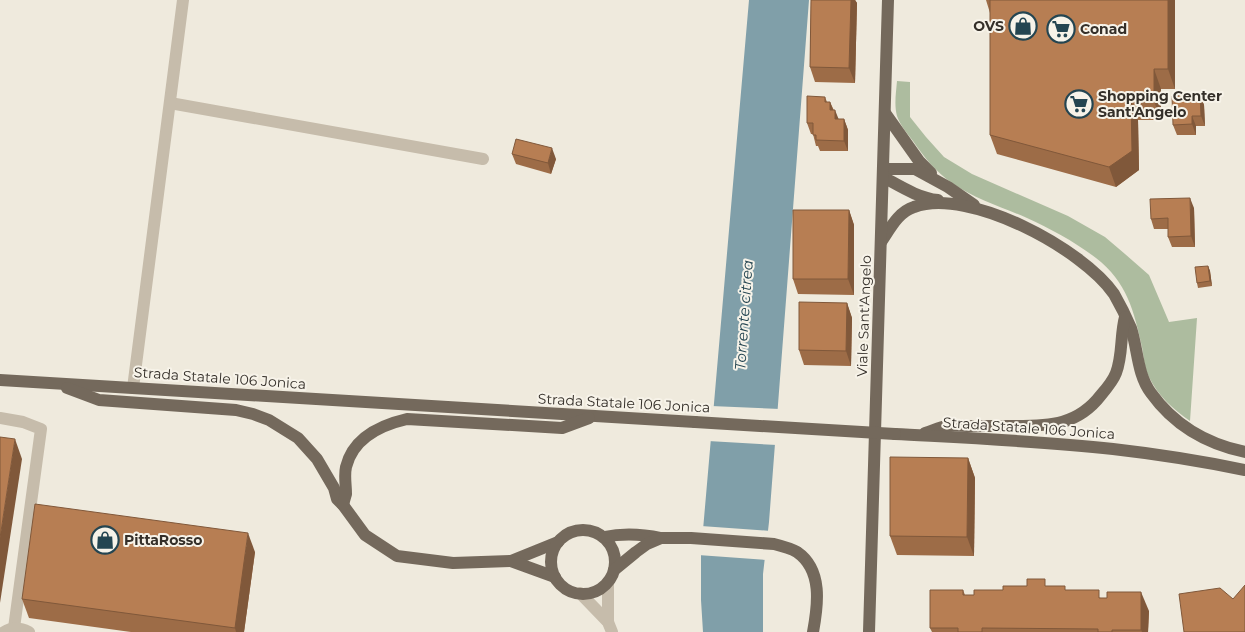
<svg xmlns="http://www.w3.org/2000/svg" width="1245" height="632" font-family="Montserrat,sans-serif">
<rect width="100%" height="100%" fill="#efeadd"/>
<path fill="#adbc9f" d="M897,81l13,1v35l16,20 18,20 28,17 96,42 37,21 20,17 24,21 20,47 28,-4 -7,103c-17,-12 -32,-25 -41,-44 -5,-9 -5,-20 -7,-30 -8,-36 -15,-65 -46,-89 -21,-16 -45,-29 -69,-40 -25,-11 -52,-19 -75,-35 -16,-11 -28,-26 -39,-42 -6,-8 -13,-16 -16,-25 -3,-11 -1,-23 0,-35z"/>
<path fill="#809fa9" d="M749,0h60l-40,522 -6,52v58h-60l-2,-32v-47z"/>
<g fill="#efeadd">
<path d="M711,406l69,3 -3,36 -69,-4z"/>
<path d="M701,526l70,5 -4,29 -69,-5z"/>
</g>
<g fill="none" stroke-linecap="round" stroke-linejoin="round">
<g stroke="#c6bcab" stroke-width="12">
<path d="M170,103l313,56"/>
<path d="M133,388l50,-388"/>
<path d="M0,418l23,4 18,7 -27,199"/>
<path d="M608,583v39"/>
<path d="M580,593l28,29 4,10"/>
<path d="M4,632c8,-5 17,-4 25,0"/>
</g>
<g stroke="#74695c" stroke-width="12">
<path d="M885,113l34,48 12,12"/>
<path d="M883,169h32l33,18 26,18"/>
<path d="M883,177c17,9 35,21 55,23"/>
<path d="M881,242c9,-13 17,-30 33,-35 55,-20 169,42 200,87 4,7 14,27 17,34 7,22 6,46 20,65 23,32 56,51 94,59"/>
<path d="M0,380l695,42"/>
<path d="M67,388l32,12 137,10 17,4 16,6 29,18 19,21 17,29 3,11 6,6 22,30 32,21 56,7 58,-2 47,-19"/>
<path d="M925,433c7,-2 15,-6 22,-7 7,-1 15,0 23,0 15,0 30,0 46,0 34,0 62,-1 85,-31 6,-7 12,-14 15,-22 7,-18 4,-38 9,-56"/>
<path d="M895,434c73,4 145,7 218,15 44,5 88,12 132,21"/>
<path d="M343,505c1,-4 2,-8 3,-11 0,-10 -2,-18 0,-27 7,-29 35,-42 61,-48l155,9 27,-10"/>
<circle cx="583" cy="562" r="32"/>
<path d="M604,537c19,-4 38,-3 57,1"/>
<path d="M511,561l44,16"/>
<path d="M614,570l22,-18 11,-8 14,-6h30l83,6c8,2 16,4 23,8 26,18 21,53 16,80"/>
<path d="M869,632l19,-632"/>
</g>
<path stroke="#74695c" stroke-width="12" d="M695,422l200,12"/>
</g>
<g fill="#9d6c47">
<path d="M811,0h44l2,3 -2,80 -40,-1 -5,-15z"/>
<path d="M986,0h189v89h-14v31h-23l1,50 -23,17 -119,-33 -7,-19v-122z"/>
<path d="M1200,95l4,10 1,21h-9v9h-19l-4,-10z"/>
<path d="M825,97l2,5h3l8,17h6l4,11v21h-28l-2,-5h-2l-3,-12h-2l-4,-11z"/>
<path d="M512,154l44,5 -5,15 -35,-10z"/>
<path d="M1194,208l1,39h-23l-4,-10v-8h-14l-3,-10z"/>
<path d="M849,210l5,15v70l-56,-1 -5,-15z"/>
<path d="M1208,266l2,5 2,15 -14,2 -1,-5z"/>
<path d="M847,303l5,15 -1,48 -47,-1 -5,-15z"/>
<path d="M968,458l7,20 -1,78 -77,-1 -7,-19z"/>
<path d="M255,552l-11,80h-113l-102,-14 -7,-19z"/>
<path d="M1047,586l54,12 48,13 -1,21h-216l-2,-4 33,-38 2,5h9l29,-5z"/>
</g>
<g fill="#80583a">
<path d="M851,0h4l2,3 -2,80 -6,-15z"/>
<path d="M1168,0h7v89l-7,-20z"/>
<path d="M1154,69l7,20v31l-7,-19z"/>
<path d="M1200,95l4,10 1,21 -4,-10z"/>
<path d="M1131,101l7,19 1,50 -23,17 -7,-20z"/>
<path d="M830,102l4,10 -4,-2z"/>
<path d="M835,110l4,10 -4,-1z"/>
<path d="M1192,116l4,10v9l-4,-11z"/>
<path d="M844,119l4,11v21l-4,-10z"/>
<path d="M552,148l4,11 -5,15 -3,-11z"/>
<path d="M1190,198l4,10 1,39 -4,-11z"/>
<path d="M849,210l5,15v70l-6,-16z"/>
<path d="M1208,266l2,5 2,15 -2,-5z"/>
<path d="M847,303l5,15 -1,48 -5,-15z"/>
<path d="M15,439l7,20 -22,144v-65z"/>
<path d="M968,458l7,20 -1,78 -7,-19z"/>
<path d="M248,533l7,19 -11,80h-8l-1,-4z"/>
<path d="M1141,592l8,19 -1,21h-6l-1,-2z"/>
</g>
<g fill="#b77e53" stroke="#80583a">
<path d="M811,0h40l-2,68 -39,-1z"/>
<path d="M990,0h178v69h-14v32h-23l1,50 -23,16 -119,-32z"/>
<path d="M1200,95l1,21h-9v8l-19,1 -1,-29z"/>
<path d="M807,96l18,1v5h5v8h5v9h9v22l-28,-1v-5h-3v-12h-6z"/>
<path d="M516,139l36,9 -4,15 -36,-9z"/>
<path d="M1190,198l1,38 -23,1v-19l-17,1 -1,-20z"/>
<path d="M793,210h56l-1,69h-55z"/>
<path d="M1208,266l2,15 -13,2 -2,-16z"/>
<path d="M799,302l48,1 -1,48 -47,-1z"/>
<path d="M0,437l15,2 -15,99z"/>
<path d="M890,457l78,1 -1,79 -77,-1z"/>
<path d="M35,504l213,29 -13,95 -213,-29z"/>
<path d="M1027,579h18v7h20v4h34v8h8v-6h34v38h-29v2h-14v-3l-116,-1v4h-24v-4h-28v-38h33v5h11v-5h29v-4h24z"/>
<path d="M1245,585v47h-61l-5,-38 41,-6 13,11z"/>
</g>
<defs>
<g id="shop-ring" transform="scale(1.4375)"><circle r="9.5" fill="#f7f3e9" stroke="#244551" stroke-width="1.5"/><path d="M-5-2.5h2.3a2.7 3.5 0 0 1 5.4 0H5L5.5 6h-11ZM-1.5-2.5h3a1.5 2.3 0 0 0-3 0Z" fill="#244551"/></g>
<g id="supermarket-ring" transform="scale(1.4375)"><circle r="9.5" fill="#f7f3e9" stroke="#244551" stroke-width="1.5"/><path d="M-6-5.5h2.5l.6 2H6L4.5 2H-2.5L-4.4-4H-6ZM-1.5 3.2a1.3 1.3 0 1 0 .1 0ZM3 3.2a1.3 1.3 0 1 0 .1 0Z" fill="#244551"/></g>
</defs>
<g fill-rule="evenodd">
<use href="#shop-ring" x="1023" y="26"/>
<use href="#supermarket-ring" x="1061" y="29"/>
<use href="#supermarket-ring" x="1079" y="104"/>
<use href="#shop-ring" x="105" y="540"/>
</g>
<g text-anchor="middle" stroke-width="4" stroke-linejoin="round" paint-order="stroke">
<g font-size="14" font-weight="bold" fill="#342f29" stroke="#f7f3e9" text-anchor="start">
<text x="1004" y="31" text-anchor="end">OVS</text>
<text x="1080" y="34">Conad</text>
<text x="1098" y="101">Shopping Center<tspan x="1098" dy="16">Sant'Angelo</tspan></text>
<text x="124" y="545">PittaRosso</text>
</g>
<g font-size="14" fill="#342f29" stroke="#f7f3e9">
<text transform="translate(864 316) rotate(-88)" y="5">Viale Sant'Angelo</text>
<text transform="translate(220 378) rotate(4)" y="5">Strada Statale 106 Jonica</text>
<text transform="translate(624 403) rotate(3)" y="5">Strada Statale 106 Jonica</text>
<text transform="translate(1029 428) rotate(4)" y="5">Strada Statale 106 Jonica</text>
</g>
<g font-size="15" font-style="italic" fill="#244551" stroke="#f7f3e9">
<text transform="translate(744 315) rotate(-86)" y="5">Torrente citrea</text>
</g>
</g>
</svg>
